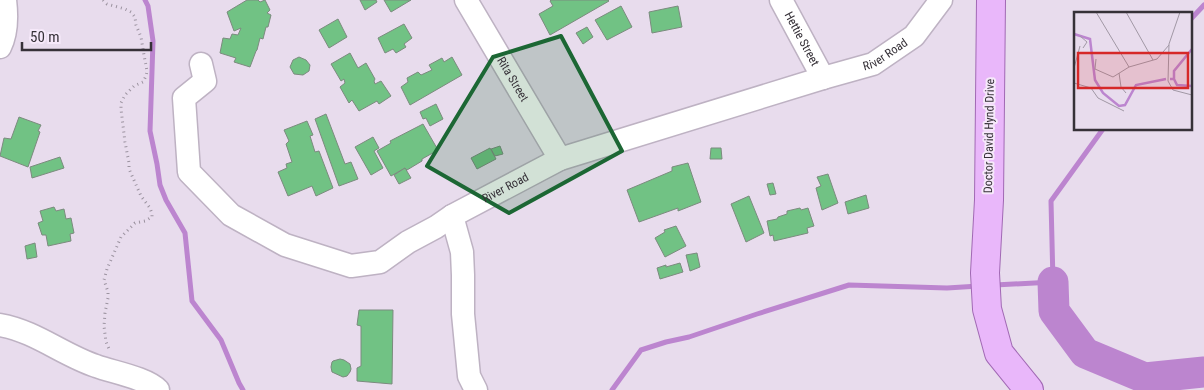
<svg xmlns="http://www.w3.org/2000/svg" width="1204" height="390" font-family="'Roboto Condensed',sans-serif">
<rect width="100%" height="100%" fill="#e8dced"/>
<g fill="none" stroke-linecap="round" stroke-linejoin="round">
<g stroke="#bc85cf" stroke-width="5">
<path d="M145,0l3,6 5,35 -3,90 7,33 3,21 6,15 19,33 7,68 29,39 18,43 4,7"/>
<path d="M1190,20l14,-15"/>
<path d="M995,285l58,-3 -2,-81 52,-72"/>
<path d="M612,390l29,-40 25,-8 23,-5 68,-23 92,-29 98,3 32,-2"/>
</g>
<path stroke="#bc85cf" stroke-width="31" d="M1053,282l1,29 31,42 60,25 59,-6"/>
</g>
<g fill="#71c284" stroke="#7b8b7e">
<path d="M247,0h11l2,2 5,-2 5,10 -3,3 4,2 -3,12h-2l-3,12 -3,-1 -3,12 -1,1 -6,16 -16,-5 2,-4 -16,-5 3,-15 7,1 2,-5 6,1 3,-7 -7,3 -7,-19z"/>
<path d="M360,0h16l1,2 -12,8z"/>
<path d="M384,0h27l-20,12z"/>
<path d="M551,0h57l1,1 -59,34 -11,-21 14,-8 -3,-5z"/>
<path d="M621,6l11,21 -25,13 -12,-20z"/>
<path d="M678,6l4,21 -30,6 -3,-21z"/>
<path d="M338,19l9,18 -18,11 -10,-18z"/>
<path d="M404,24l8,14 -8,6 2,3 -10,6 -3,-4 -8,4 -7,-15z"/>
<path d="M587,27l6,10 -10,7 -7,-11z"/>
<path d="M350,53l8,15 8,-5 9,16 -1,2 1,3 6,-3 10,15 -12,8 -2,-3 -18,10 -7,-11 -3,3 -9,-16 5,-4 -1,-4 -3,2 -10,-17z"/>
<path d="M299,57l7,3 4,5 -1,6 -6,4 -9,-1 -4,-7 3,-7z"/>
<path d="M452,57l10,18 -52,30 -9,-18 7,-5 -1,-4 11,-6 3,3 11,-5 -3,-5 13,-7 2,4z"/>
<path d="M436,104l7,15 -13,7 -4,-8 -3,1 -3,-7z"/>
<path d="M326,114l19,50 6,-2 7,17 -19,7 -24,-67z"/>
<path d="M19,117l22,8 -3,6 2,1 -12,35 -28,-11 4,-18 7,1z"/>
<path d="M307,121l6,14 -3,1 5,16 4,-1 14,37 -17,8 -4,-10 -24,10 -10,-24 9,-4 -1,-4 6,-2 -6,-18 3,-3 -5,-11z"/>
<path d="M423,124l15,26 -16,9v2l-15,9 -2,-2 -14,8 -14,-25 14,-8 -1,-2z"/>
<path d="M373,137l6,11 -5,3 9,17 -12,7 -16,-28z"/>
<path d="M500,146l3,8 -8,2 -4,-7z"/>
<path d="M490,148l6,11 -19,10 -6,-11z"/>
<path d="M711,148h10l1,11h-12z"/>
<path d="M60,157l4,11 -32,10 -2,-11z"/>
<path d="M688,163l13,39 -23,9v-3l-39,14 -12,-32 45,-19v-4z"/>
<path d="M405,168l6,10 -12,6 -5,-9z"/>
<path d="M828,174l10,29 -16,7 -6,-22 5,-2 -4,-9z"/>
<path d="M773,183l3,11 -6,1 -3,-11z"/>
<path d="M866,195l3,13 -21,6 -3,-12z"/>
<path d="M749,196l15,37 -18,9 -15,-38z"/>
<path d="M54,207l2,4 8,-2 2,10 5,-1 3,15 -4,1 1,7 -23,5 -2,-11h-4l-4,-12 5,-2 -3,-10z"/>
<path d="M800,208l1,2 7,-2 6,18 -7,2 1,5 -34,8 -1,-6 -3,1 -3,-15 10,-2 1,-2 9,-3v-3z"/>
<path d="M676,226l10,20 -21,11 -10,-19 10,-6 -1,-2z"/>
<path d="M35,243l2,14 -10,2 -2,-13z"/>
<path d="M697,253l3,14 -10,4 -4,-16z"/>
<path d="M680,263l3,9 -23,7 -3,-11 9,-3v2z"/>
<path d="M359,310h34l-1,74 -35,-3v-13l4,-2v-40l-4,-1z"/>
<path d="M340,359l4,1 6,4 1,5 -1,3 -3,4 -4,1 -11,-5 -1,-5 1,-5 1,-1z"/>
</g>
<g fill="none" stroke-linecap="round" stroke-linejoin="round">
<g stroke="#beb2c3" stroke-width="25">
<g id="minor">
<path id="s1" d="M466,0l94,159"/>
<path id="s2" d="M781,0l42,78"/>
<path d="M0,47c7,-14 7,-31 5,-47"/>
<path id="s3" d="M201,64l4,17 -21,17 5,74 42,43 54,30 66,21 29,-4 28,-20 28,-15 16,-11 108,-57 263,-81 50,-14 41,-28 27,-36"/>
<path d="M452,216l10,36 1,23v39l6,62 7,14"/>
<path d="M0,325c35,6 63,30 96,41 16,6 51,12 62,24"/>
</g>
</g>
<g stroke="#a169b4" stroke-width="30">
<path id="major" d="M991,0l-2,200 -4,73 2,36 12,44 30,37"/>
</g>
<path stroke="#9c93a0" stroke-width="3" stroke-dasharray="1 4" stroke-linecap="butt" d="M103,0l4,4 18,5 6,3 4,5 1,8 5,12 3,18 3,16 -1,5 -3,6 -9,4 -9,9 -4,8v6l4,33 4,21v6l12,27 9,12 2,6v3l-7,4 -10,2 -14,14 -14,32 -3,11 4,12v6l-3,15 -1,13 2,16 4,9"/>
<use href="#minor" stroke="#fff" stroke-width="22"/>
<use href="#major" stroke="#e9b7fa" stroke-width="28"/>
</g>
<path fill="#1c6734" fill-opacity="0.2" stroke="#1c6734" stroke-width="4" stroke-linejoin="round" d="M561,36l61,115 -113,62 -82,-47 66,-109z"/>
<g text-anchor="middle" stroke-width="4" stroke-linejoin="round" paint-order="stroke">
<g font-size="12" fill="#363138" stroke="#f6e9fa">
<text dy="4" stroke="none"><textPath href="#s2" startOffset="44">Hettie Street</textPath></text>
<text dy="4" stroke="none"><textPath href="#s3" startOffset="889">River Road</textPath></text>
<text dy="4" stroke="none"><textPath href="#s1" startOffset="92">Rita Street</textPath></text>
<text transform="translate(989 136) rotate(-89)" y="4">Doctor David Hynd Drive</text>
<text dy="4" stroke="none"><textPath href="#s3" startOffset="485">River Road</textPath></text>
</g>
</g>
<g transform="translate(1074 12)">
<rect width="118" height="118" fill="#e8dced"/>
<path fill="none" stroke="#bc85cf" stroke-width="2.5" d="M0,22l16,5 5,41 8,13 16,13 6,-1 11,-20 30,-6M96,67h4v-8l18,-22M100,67l3,6 15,1"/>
<path fill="none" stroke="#a198a5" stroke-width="1" d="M22,0l33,55M52,0l27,48M106,0l-11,32 -1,37 5,9 19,5M6,24l7,6 -4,6M22,47l-1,10 18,8 16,-10 28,-8 12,-14M0,56l6,-22M45,61l2,14 5,6M0,71l17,5 7,10 26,13"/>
<path fill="#d62828" fill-opacity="0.15" stroke="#d62828" stroke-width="2.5" d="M4,41h110v35h-110z"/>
<rect width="118" height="118" fill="none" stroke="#363138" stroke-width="2.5"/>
</g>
<path d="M22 42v8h129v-8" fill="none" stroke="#363138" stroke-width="2.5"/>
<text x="30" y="42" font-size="15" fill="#363138" stroke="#f6e9fa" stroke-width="4" paint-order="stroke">50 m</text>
</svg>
